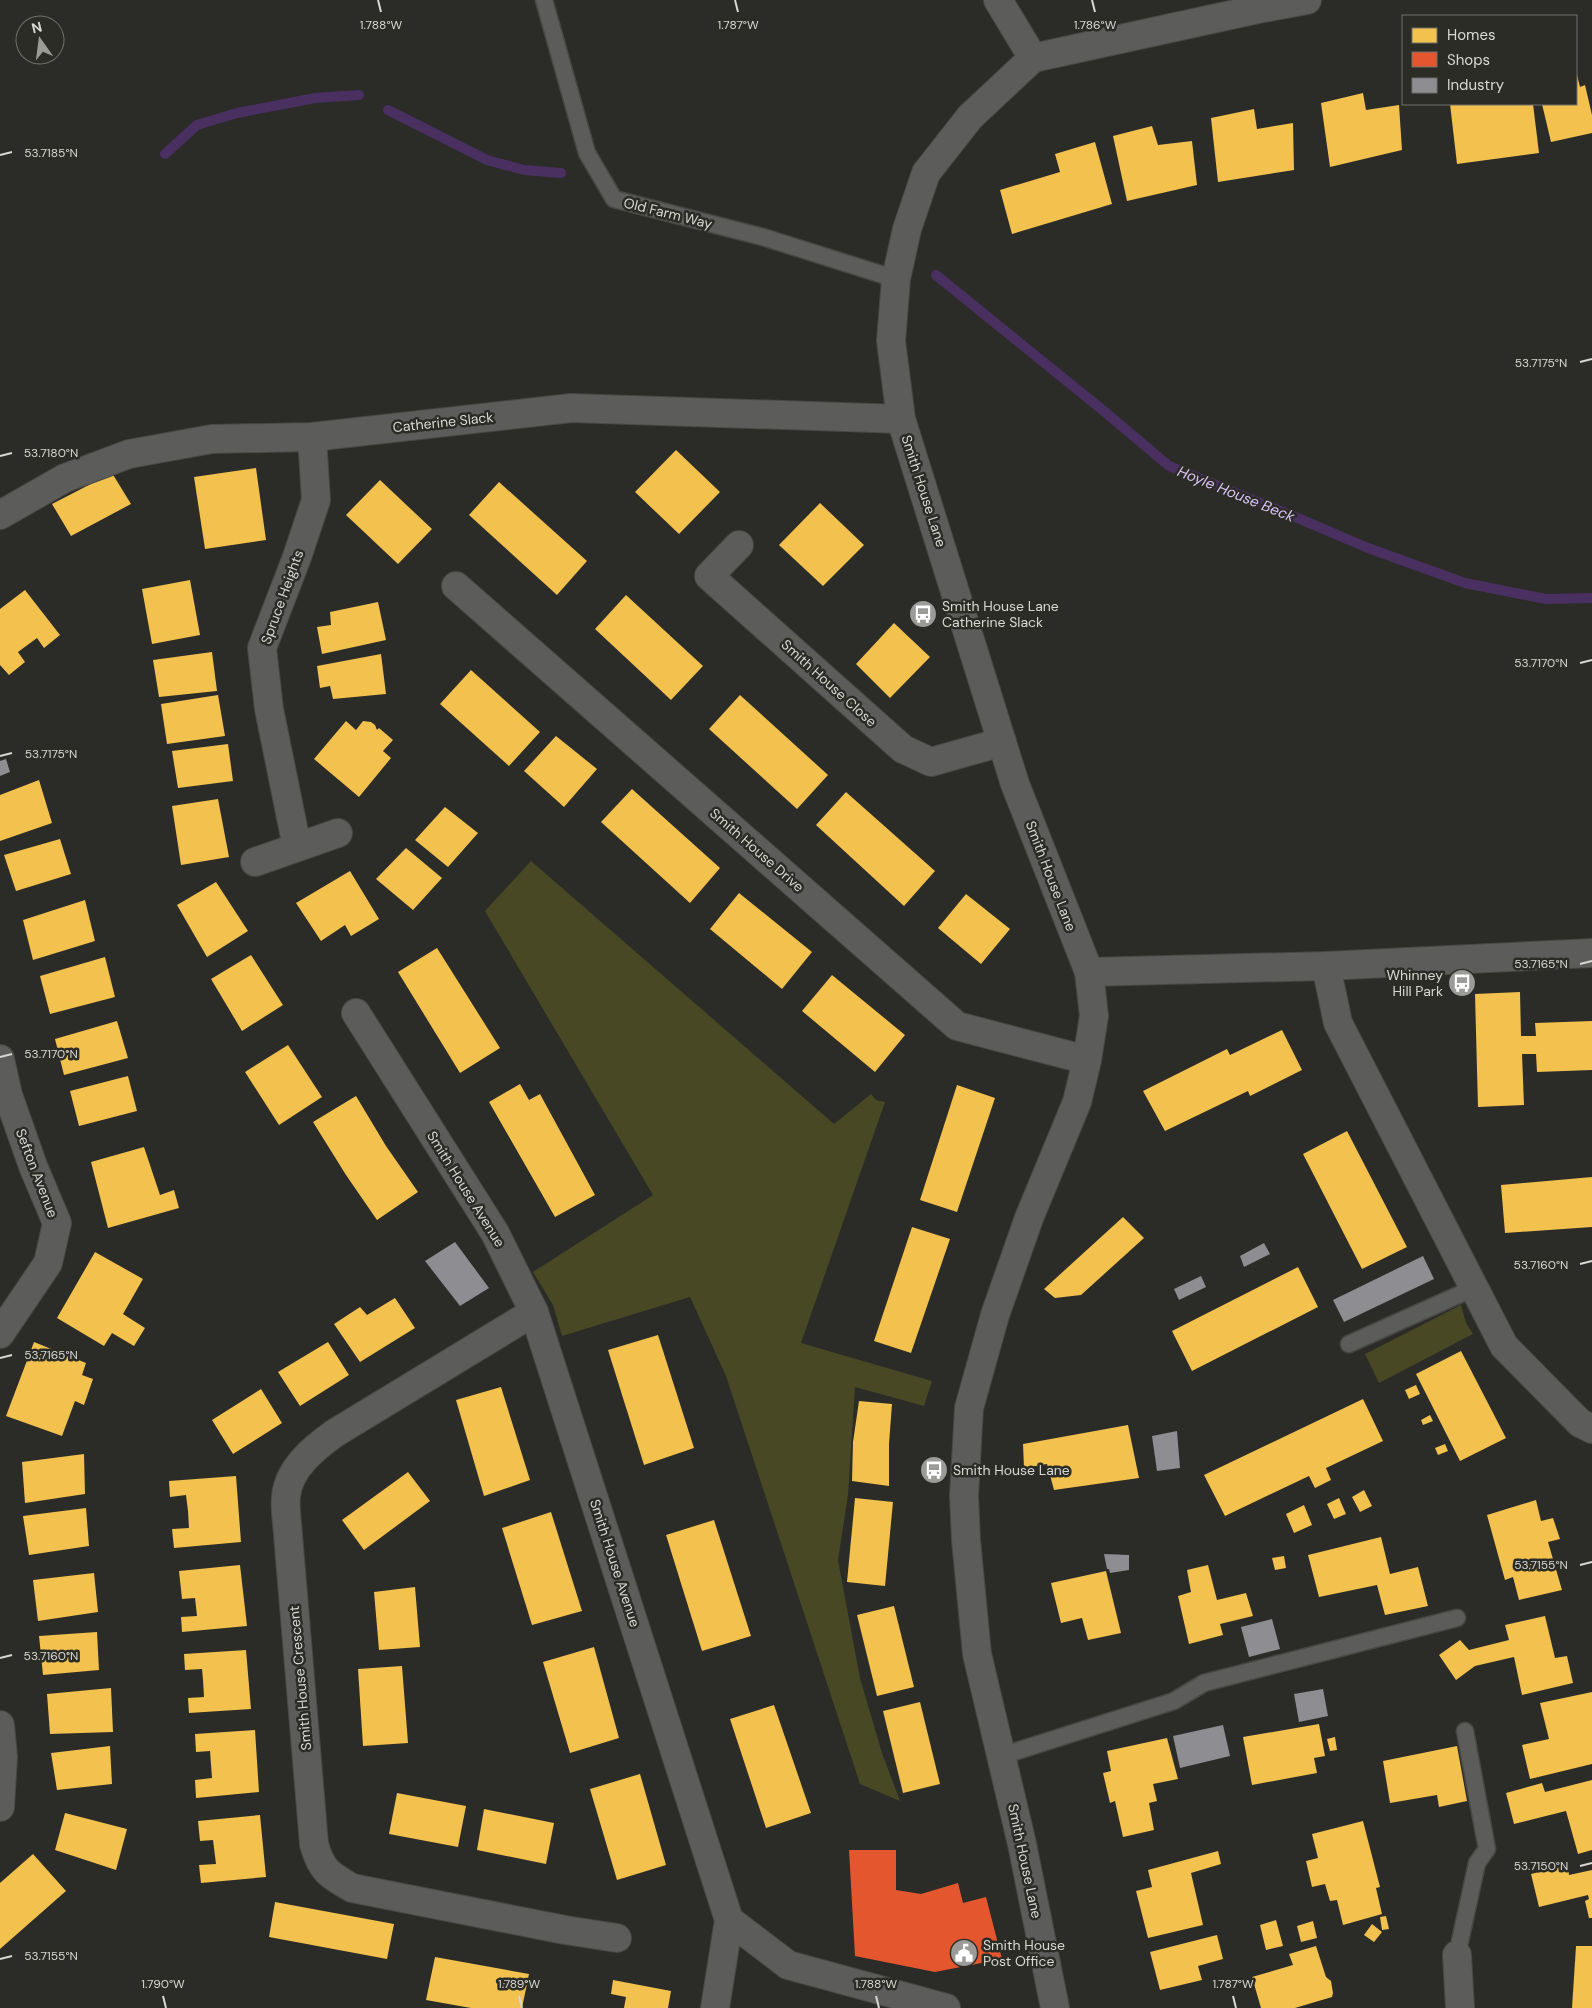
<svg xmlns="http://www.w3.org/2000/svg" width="1592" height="2008" font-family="'DM Sans',sans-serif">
<rect width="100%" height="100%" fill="#2b2b28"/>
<g fill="#484824">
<path d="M531,861l303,263 37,-30 5,6 9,2 -84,241 131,38 -8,25 -69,-19 -7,108 -10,65 22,118 22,75 18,48 -40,-17 -134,-408 -36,-79 -128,39 -9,-31 -20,-33 120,-77 -168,-284z"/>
<path d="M1461,1305l5,18 7,11 -94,49 -14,-29z"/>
</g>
<g fill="#f2c14e">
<path d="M1576,71l4,16 5,-2 7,30v18l-41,9 -9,-38h34z"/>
<path d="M1363,93l3,17 33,-5 3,45 -72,17 -9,-64z"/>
<path d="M1450,104h83l6,49 -82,11z"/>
<path d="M1254,109l3,20 36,-6 1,47 -76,12 -7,-64z"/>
<path d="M1152,126l6,19 34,-4 5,44 -70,16 -14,-65z"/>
<path d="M1095,142l17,62 -100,30 -12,-44 60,-18 -5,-18z"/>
<path d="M676,450l44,42 -41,42 -44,-42z"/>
<path d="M256,468l10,72 -61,9 -11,-72z"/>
<path d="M112,473l19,31 -60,32 -19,-32z"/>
<path d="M380,480l52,49 -34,35 -52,-49z"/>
<path d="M499,482l88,79 -30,34 -88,-80z"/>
<path d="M820,503l44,42 -41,41 -44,-41z"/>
<path d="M190,580l10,55 -48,9 -10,-55z"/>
<path d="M25,590l35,45 -16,13 -7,-10 -19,14 7,10 -16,13 -9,-10v-56z"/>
<path d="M626,595l77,71 -32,34 -76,-71z"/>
<path d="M378,602l8,38 -64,14 -5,-27 14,-2 -1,-13z"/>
<path d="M894,623l36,34 -40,41 -34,-34z"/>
<path d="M212,652l5,39 -58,6 -6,-37z"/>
<path d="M381,654l5,40 -53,5 -3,-13 -10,2 -3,-22z"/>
<path d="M471,670l69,62 -31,34 -69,-62z"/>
<path d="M218,695l7,41 -58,8 -6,-40z"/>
<path d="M740,695l88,80 -31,34 -88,-80z"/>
<path d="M346,721l10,9 7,-9 8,1 4,3 2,5 2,-2 14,12 -10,11 8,7 -32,39 -45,-38z"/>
<path d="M556,736l41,33 -33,38 -40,-36z"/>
<path d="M228,744l5,37 -55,7 -6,-37z"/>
<path d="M39,780l13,43 -52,18v-46z"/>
<path d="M632,789l88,79 -30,35 -89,-81z"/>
<path d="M846,792l89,79 -31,35 -88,-81z"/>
<path d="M218,799l11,58 -48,8 -9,-59z"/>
<path d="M445,807l33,26 -30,34 -33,-27z"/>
<path d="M60,839l11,35 -55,17 -12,-36z"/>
<path d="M406,848l36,30 -29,32 -37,-31z"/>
<path d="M350,871l29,48 -28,17 -6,-11 -24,16 -25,-38z"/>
<path d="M216,882l32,49 -41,26 -30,-52z"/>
<path d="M739,893l73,59 -30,37 -72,-60z"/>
<path d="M966,894l44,35 -29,35 -43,-36z"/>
<path d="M85,900l10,41 -62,19 -10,-40z"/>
<path d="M437,948l63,100 -40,25 -62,-101z"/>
<path d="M251,955l32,50 -41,26 -31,-52z"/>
<path d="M105,957l10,40 -65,17 -10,-38z"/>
<path d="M832,975l73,60 -30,37 -73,-61z"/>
<path d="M1520,992l1,44h15l-1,-13 57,-2v49l-55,2 -1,-18h-14l2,51 -46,2 -3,-113z"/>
<path d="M117,1021l11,37 -64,17 -9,-36z"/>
<path d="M1282,1030l20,40 -52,26 -2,-5 -83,40 -22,-40 84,-42 3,6z"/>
<path d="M288,1045l34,52 -43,28 -34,-53z"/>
<path d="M128,1076l9,35 -58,15 -9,-35z"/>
<path d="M520,1084l9,16 11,-6 55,101 -40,22 -66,-115z"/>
<path d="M957,1085l38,13 -38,114 -37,-12z"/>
<path d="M356,1096l30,50 32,46 -41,28 -31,-45 -33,-53z"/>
<path d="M1347,1131l60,116 -45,22 -59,-115z"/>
<path d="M144,1147l16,48 14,-5 5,18 -71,20 -17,-66z"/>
<path d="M1592,1177v50l-87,6 -4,-48z"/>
<path d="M1123,1217l21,21 -63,57 -26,3 -11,-9z"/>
<path d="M912,1227l38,12 -39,114 -37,-12z"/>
<path d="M95,1252l48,27 -20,35 22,14 -11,18 -22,-13 -8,13 -47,-28z"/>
<path d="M1298,1267l20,40 -126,64 -20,-40z"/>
<path d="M395,1298l20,30 -55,34 -26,-38 26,-17 7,8z"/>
<path d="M658,1335l36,113 -50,17 -36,-115z"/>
<path d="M34,1342l52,21 -4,12 11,4 -9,26 -9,-4 -13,35 -56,-20z"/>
<path d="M328,1342l21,33 -49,31 -22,-34z"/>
<path d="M1461,1351l45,87 -46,23 -44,-87z"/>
<path d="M1416,1385l4,9 -11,5 -4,-9z"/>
<path d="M501,1387l29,93 -46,16 -28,-96z"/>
<path d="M261,1389l21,34 -49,31 -21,-34z"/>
<path d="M1363,1399l20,42 -57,27 5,12 -16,8 -6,-12 -84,40 -21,-41z"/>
<path d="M859,1401l33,3 -3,40v42l-37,-5 1,-39z"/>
<path d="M1430,1415l3,6 -10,4 -2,-5z"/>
<path d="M1128,1425l11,53 -85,12 -7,-26 -23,4 -1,-24z"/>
<path d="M1445,1444l3,7 -10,4 -3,-7z"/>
<path d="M84,1454l1,40 -60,9 -3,-41z"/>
<path d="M408,1472l22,29 -66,49 -22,-30z"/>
<path d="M236,1476l5,66 -67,6 -2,-19 17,-1 -1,-17 -2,-16 -16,2 -1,-16z"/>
<path d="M1364,1490l8,16 -12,6 -8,-15z"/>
<path d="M855,1498l38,4 -8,84 -38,-4z"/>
<path d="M1339,1498l7,16 -12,5 -7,-15z"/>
<path d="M1536,1500l5,21 12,-3 7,21 -12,3 14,48 -43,10 -6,-23 -8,3 -18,-65z"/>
<path d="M1304,1505l8,20 -18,8 -8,-19z"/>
<path d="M86,1508l3,38 -60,9 -6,-39z"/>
<path d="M551,1512l31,99 -50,14 -30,-97z"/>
<path d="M714,1520l37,116 -49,15 -36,-116z"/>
<path d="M1381,1537l9,37 28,-7 10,39 -43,9 -8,-30 -58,12 -11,-42z"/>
<path d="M1284,1556l2,12 -11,2 -3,-12z"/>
<path d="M240,1565l7,61 -65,6 -1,-15 16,-1 -2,-18 -13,1 -3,-28z"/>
<path d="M1208,1565l9,35 29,-7 7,23 -33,8 3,11 -34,9 -11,-48 13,-4 -4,-22z"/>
<path d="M1106,1571l15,62 -33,7 -6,-22 -21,5 -10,-40z"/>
<path d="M94,1573l4,39 -60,9 -5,-41z"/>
<path d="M415,1587l5,60 -41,3 -5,-58z"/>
<path d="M894,1606l20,81 -37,9 -20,-81z"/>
<path d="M1545,1616l10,42 12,-2 6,27 -51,12 -8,-38 -39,9 -19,14 -17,-25 21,-15 9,10 40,-10 -4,-15z"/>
<path d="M97,1632l2,38 -56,5 -4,-39z"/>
<path d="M594,1647l25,91 -49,15 -27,-91z"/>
<path d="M246,1650l5,59 -62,4 -1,-15 16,-1 -1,-17 -1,-11 -17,1 -1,-16z"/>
<path d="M402,1666l6,77 -45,3 -5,-77z"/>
<path d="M111,1688l2,44 -63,2 -3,-40z"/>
<path d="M1592,1692v72l-62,15 -8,-34 27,-6 -9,-36z"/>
<path d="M920,1702l20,82 -37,9 -20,-82z"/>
<path d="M774,1705l37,108 -45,15 -36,-109z"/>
<path d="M1319,1724l6,32 -11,2 3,15 -65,12 -9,-48z"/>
<path d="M255,1730l4,62 -63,6 -1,-18 17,-2 -2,-27 -14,1 -1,-18z"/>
<path d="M1335,1737l2,13 -7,1 -3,-12z"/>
<path d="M1167,1738l11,41 -25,5 4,17 -8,2 5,27 -31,7 -8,-36 -5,2 -7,-30 8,-2 -4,-20z"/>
<path d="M110,1746l2,38 -55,6 -6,-37z"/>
<path d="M1457,1746l10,55 -28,6 -2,-12 -47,8 -7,-42z"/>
<path d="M640,1774l26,91 -49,15 -27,-91z"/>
<path d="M1592,1780v70l-14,4 -12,-43 -52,13 -8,-31 36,-10 3,9z"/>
<path d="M397,1793l69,13 -8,41 -69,-13z"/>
<path d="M484,1809l70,14 -8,41 -69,-14z"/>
<path d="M65,1813l62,16 -11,41 -61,-20z"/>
<path d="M260,1815l6,62 -65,6 -2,-18 17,-1 -3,-24 -13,1 -2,-20z"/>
<path d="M1363,1821l17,66 -4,1 6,26 -39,11 -6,-25 -7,1 -5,-17 -13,3 -6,-26 12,-3 -6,-24z"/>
<path d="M1218,1851l3,13 -30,9 12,52 -55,13 -12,-47 16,-4 -4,-17z"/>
<path d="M33,1854l33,37 -66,58v-66z"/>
<path d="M1568,1865l1,10 23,-5v48h-3l-4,-17 4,-2 -1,-4 -49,12 -8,-33z"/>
<path d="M275,1902l119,22 -7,35 -118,-22z"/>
<path d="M1386,1916l3,13 -7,1 -2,-13z"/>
<path d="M1276,1920l7,26 -17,4 -6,-25z"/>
<path d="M1313,1921l4,17 -16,4 -4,-16z"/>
<path d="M1372,1924l10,8 -8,10 -10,-7z"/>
<path d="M1217,1935l6,24 -25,7 4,14 -42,10 -10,-38z"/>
<path d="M1316,1946l10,31 5,4 2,12 -1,4 -37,11h-34l-9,-31 41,-12 -4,-11z"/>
<path d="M1576,1946h16v62h-20z"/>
<path d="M435,1957l94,17 -7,34h-51l-45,-8z"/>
<path d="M613,1980l58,11 -3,17h-44l2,-11 -15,-3z"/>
</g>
<path fill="#e4572e" d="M849,1850h47v40l25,4 37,-11 5,20 23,-6 16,62 -67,13 -80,-16z"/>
<g fill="#8d8d92">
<path d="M6,759l4,13 -10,4v-15z"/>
<path d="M455,1242l34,46 -29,18 -35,-45z"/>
<path d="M1264,1243l6,11 -26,13 -4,-11z"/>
<path d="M1423,1256l11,23 -90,43 -11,-22z"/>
<path d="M1201,1276l5,11 -27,13 -5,-11z"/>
<path d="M1177,1431l3,37 -23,3 -5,-35z"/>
<path d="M1104,1554l25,1v15l-19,3 -1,-4h-2z"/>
<path d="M1272,1619l8,30 -31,8 -8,-30z"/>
<path d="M1323,1689l5,27 -29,6 -5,-28z"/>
<path d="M1223,1725l7,31 -50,12 -7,-32z"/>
</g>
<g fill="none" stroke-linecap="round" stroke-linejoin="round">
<g stroke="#493061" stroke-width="10">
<path d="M388,110l99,50 37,10 37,3"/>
<path d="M165,154l32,-29 40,-12 78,-15 44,-3"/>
<path d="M936,275l169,137 64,54 124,50 75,32 97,35 81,16 46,-1"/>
</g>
<g stroke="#474744" stroke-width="19">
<g id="lane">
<path d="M544,0l43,153 27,46 149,38 133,42"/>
<path d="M1349,1344l125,-56"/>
<path d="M1001,1756l173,-55 30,-18 253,-65"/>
<path d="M1457,1955l20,-92 10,-14 -22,-118"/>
</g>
</g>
<g stroke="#474744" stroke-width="30">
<g id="street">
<path d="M998,0l35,58"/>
<path d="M0,515l65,-37 64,-24 83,-15 100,-2 259,-29 330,11"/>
<path d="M739,545l-30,31 194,173 28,13 71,-20"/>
<path d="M456,586l501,440 130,34"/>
<path d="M297,847l-28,-138 -7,-61 35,-91 19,-57 -4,-63"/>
<path d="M255,862l83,-29"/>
<path d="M1326,966l12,57 166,323 76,77 12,6"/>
<path d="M1089,972l237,-6 266,-13"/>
<path d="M356,1013l139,220 39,79 195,608 59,45 158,43"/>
<path d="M0,1059l8,36 25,71 24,57 -9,40 -48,71"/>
<path d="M534,1312l-199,121c-21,15 -46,35 -49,63 -1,9 0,18 1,27l27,321c7,26 15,31 38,44l213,42 52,8"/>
<path d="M0,1725l3,32 -3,50"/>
<path d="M1457,1955l3,53"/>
<path d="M715,2008l14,-88"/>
<path d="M1055,2008l-33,-164 -45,-190 -11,-114 -2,-44 5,-88 26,-93 34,-97 48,-116 10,-42 7,-44 -5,-44 -74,-188 -114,-365 -10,-78 5,-62 11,-50 19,-56 44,-56 63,-59 225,-49 49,-9"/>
</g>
</g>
<use href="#lane" stroke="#5c5c5a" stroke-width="16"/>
<use href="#street" stroke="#5c5c5a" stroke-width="28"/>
</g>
<path fill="none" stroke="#d7d7d4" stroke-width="2" d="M378,0l3,12M735,0l3,12M1092,0l3,12M0,155l12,-3M1580,362l12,-3M0,456l12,-3M1580,663l12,-3M0,756l12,-3M1580,964l12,-3M0,1057l12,-3M1580,1264l12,-3M0,1358l12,-3M1580,1565l12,-3M0,1658l12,-3M1580,1866l12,-3M0,1959l12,-3M163,1996l3,12M519,1996l3,12M876,1996l3,12M1233,1996l3,12"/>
<defs>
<g id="bus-disc" transform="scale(1.4375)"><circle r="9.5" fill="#9b9b98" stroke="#2c2c27"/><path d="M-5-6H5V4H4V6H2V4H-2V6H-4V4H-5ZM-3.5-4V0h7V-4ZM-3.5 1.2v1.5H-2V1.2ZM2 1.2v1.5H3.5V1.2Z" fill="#fff"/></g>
<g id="civic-disc" transform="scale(1.4375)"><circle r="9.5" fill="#9b9b98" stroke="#2c2c27"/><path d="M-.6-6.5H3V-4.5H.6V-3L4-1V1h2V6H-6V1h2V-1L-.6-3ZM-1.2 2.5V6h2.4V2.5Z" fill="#fff"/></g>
</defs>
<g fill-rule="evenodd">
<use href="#bus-disc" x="923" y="614"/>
<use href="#bus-disc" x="1462" y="983"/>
<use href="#bus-disc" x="934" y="1470"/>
<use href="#civic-disc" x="964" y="1953"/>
</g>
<g text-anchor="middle" stroke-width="5" stroke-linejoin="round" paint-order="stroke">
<g font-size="14" fill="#d7d7d4" stroke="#2c2c27">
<text transform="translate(668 213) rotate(14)" y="5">Old Farm Way</text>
<text transform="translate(443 422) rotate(-6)" y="5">Catherine Slack</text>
<text transform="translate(924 491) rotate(72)" y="5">Smith House Lane</text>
<text transform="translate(282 597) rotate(-70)" y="5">Spruce Heights</text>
<text transform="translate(829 683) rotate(42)" y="5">Smith House Close</text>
<text transform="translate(757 850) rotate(41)" y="5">Smith House Drive</text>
<text transform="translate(1051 876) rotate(69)" y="5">Smith House Lane</text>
<text transform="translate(37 1173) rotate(69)" y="5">Sefton Avenue</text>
<text transform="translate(466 1189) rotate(58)" y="5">Smith House Avenue</text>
<text transform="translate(615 1563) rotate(72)" y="5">Smith House Avenue</text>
<text transform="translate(300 1678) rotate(-95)" y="5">Smith House Crescent</text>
<text transform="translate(1025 1861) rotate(78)" y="5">Smith House Lane</text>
</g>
<g font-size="14" fill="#d7d7d4" stroke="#2c2c27" text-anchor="start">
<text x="942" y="611">Smith House Lane<tspan x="942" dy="16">Catherine Slack</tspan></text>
<text x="1443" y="980" text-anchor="end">Whinney<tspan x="1443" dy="16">Hill Park</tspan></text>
<text x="953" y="1475">Smith House Lane</text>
<text x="983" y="1950">Smith House<tspan x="983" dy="16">Post Office</tspan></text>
</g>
<g font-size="15" font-style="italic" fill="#dac4f7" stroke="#2c2c27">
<text transform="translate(1236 494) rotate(22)" y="5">Hoyle House Beck</text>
</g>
</g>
<g font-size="12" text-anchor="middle" fill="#d7d7d4" stroke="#2c2c27" stroke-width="5" stroke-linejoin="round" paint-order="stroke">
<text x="381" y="29">1.788°W</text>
<text x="738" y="29">1.787°W</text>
<text x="1095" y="29">1.786°W</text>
<text x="51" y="157">53.7185°N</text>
<text x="1541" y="367">53.7175°N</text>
<text x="51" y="457">53.7180°N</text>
<text x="1541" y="667">53.7170°N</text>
<text x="51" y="758">53.7175°N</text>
<text x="1541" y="968">53.7165°N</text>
<text x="51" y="1058">53.7170°N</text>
<text x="1541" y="1269">53.7160°N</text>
<text x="51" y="1359">53.7165°N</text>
<text x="1541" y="1569">53.7155°N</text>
<text x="51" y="1660">53.7160°N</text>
<text x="1541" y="1870">53.7150°N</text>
<text x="51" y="1960">53.7155°N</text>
<text x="163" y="1988">1.790°W</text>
<text x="519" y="1988">1.789°W</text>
<text x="876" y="1988">1.788°W</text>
<text x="1233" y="1988">1.787°W</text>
</g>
<rect x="1402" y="15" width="175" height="90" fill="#2c2c27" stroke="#70706c"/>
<rect x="1412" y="28" width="25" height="15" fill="#f2c14e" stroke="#70706c"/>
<text x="1447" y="40" font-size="15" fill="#d7d7d4">Homes</text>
<rect x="1412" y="52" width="25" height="15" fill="#e4572e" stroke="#70706c"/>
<text x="1447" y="65" font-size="15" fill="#d7d7d4">Shops</text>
<rect x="1412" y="78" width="25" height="15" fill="#8d8d92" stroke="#70706c"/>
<text x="1447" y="90" font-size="15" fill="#d7d7d4">Industry</text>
<g transform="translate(40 40) rotate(346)"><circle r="24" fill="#2c2c27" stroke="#70706c"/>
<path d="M0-4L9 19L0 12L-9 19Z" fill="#9b9b98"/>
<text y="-8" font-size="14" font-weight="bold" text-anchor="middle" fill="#d7d7d4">N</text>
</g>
</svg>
